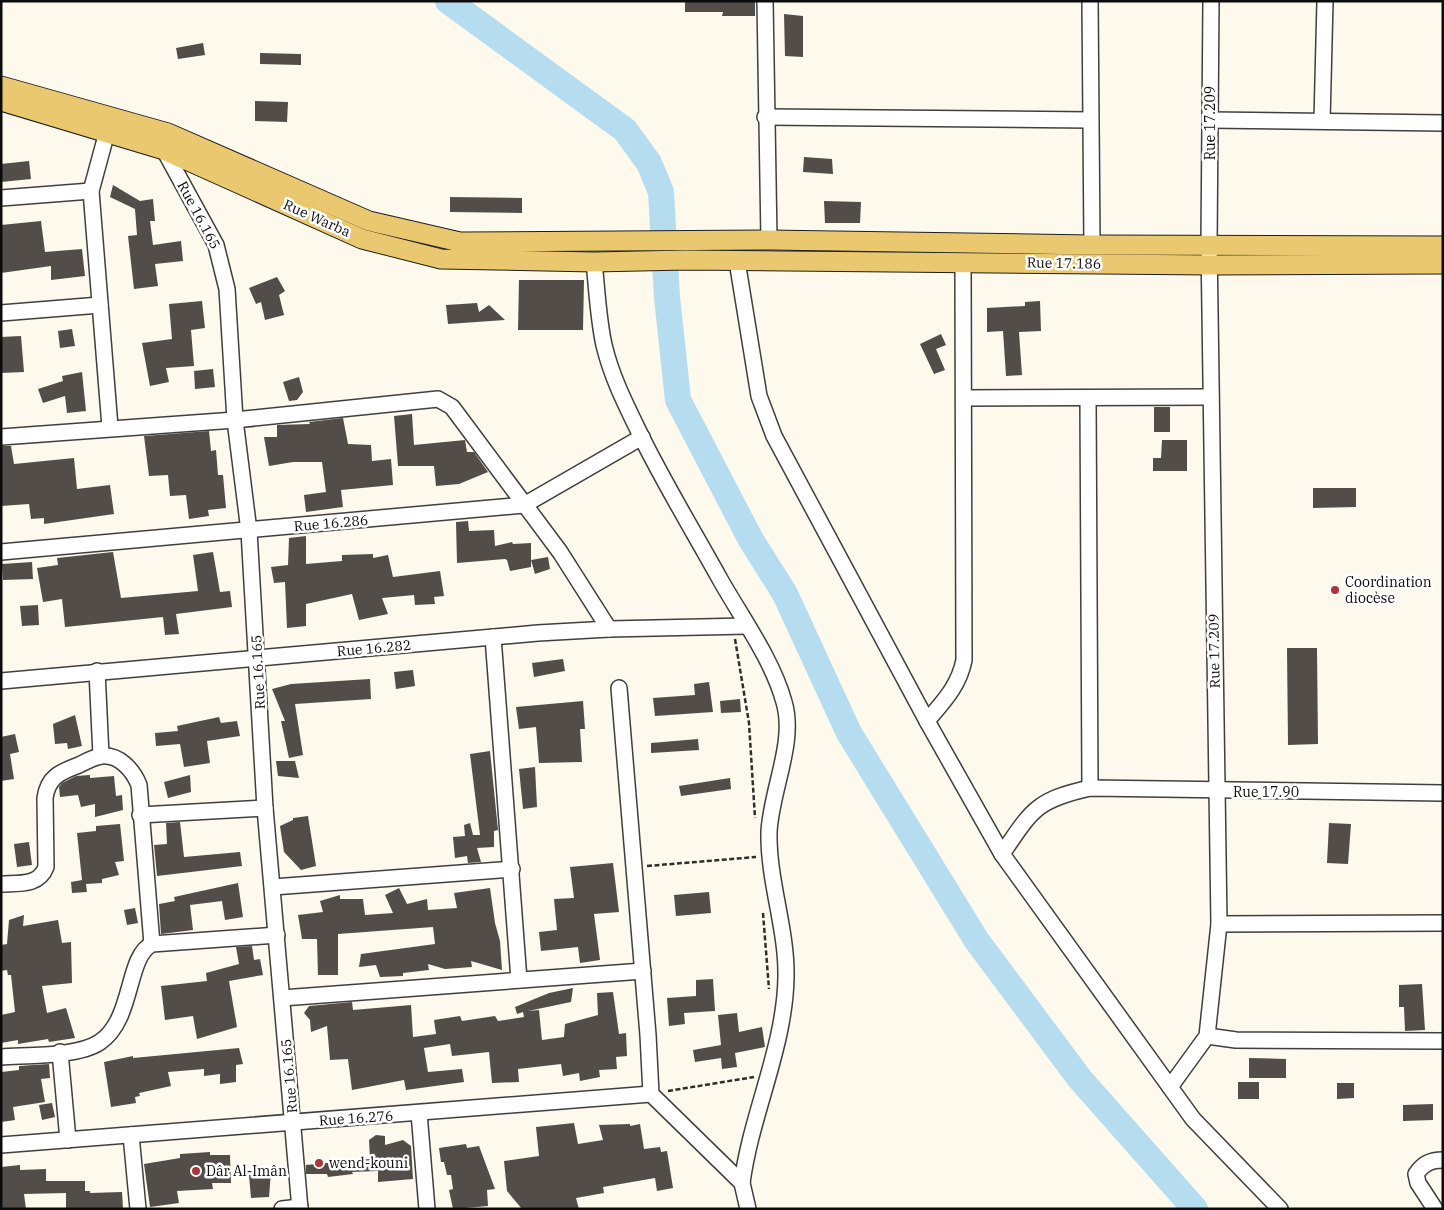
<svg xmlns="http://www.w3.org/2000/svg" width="1444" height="1210" font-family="'IBM Plex Serif',serif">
<rect width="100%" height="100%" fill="#fdf9ec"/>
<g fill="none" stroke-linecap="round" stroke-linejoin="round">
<path stroke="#b6dcef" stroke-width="26" d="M448,1l177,129 24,33 12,29 6,105 11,103 73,140 34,54 64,139 128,208 103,138 115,130"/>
</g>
<g fill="#534d49">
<path d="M685,1h70v15h-33l1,-4h-38z"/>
<path d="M784,14l19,2v41l-18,-1z"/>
<path d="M203,43l2,12 -27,4 -2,-11z"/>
<path d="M260,53l41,1v11l-41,-1z"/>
<path d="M255,101l33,1 -1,20 -32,-1z"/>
<path d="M804,157l28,2 1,15 -30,-2z"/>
<path d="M29,161l2,18 -30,3v-18z"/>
<path d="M113,185l27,16 13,-2 2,22h-5l3,24 28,-4 2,20 -28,3 3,22 -24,3 -6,-53 9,-1 -2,-26 -25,-12z"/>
<path d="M450,197l72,1v15l-72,-1z"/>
<path d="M824,201l37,1 -1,21h-35z"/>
<path d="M41,221l4,31 37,-3 3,27 -34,4v-14l-50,7v-48z"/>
<path d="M277,277l8,14 -6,4 5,20 -19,5 -4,-18 -5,2 -7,-16z"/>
<path d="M519,280h65l-1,50h-65z"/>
<path d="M202,301l3,27 -14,2 3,36 -28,2 3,14 -19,4 -8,-43 30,-4 -3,-35z"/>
<path d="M1040,301l1,30 -22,1 3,43 -16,1 -3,-45 -16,1v-24l38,-2v-4z"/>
<path d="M477,303l2,9 10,-7 16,15 -57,4 -2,-19z"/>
<path d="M72,329l3,17 -15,2 -2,-17z"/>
<path d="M941,334l5,11 -10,4 9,21 -11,4 -14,-30z"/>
<path d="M21,336l3,36 -23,1v-36z"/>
<path d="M213,369l2,18 -20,2 -1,-18z"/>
<path d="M82,372l4,39 -19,2 -2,-17 -22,7 -5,-14 25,-8 -1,-5z"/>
<path d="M299,377l4,15 -6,8 -8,1 -6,-19z"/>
<rect x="1154" y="407" width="16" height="25"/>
<path d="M412,414l2,31 51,-5 2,12h7l14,20 -29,12 -23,2 -2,-20h-36l-4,-50z"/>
<path d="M343,418l5,26 23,1 1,16 19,-2 2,26 -52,5 2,17 -37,5 -2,-17 22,-3 -4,-30h-29l-24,4 -5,-29h13v-12l33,-1 -1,-2z"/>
<path d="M209,431l2,20 5,-1 2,25h5l3,33 -18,2 1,6 -20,3 -3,-24 -16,1 -2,-21 -19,1 -5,-40z"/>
<path d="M1162,440h25v31h-34v-13h8z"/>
<path d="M1,446h10l3,18 60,-6 3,31 33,-4 4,29 -70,10v-6l-13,1 -2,-15 -28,2z"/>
<path d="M1313,488h43v19l-43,1z"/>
<path d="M468,521l1,10 25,-1 1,16 17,-4 1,2 18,-1v24l-21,4 -3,-11 -2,-1 -48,4 -1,-41z"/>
<path d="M306,536v28l36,-3v-6l31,-1v4l15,-3 5,22 47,-6 4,25 -10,1 1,7 -20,1 -1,-10 -32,3 6,16 -29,6 -7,-26 -46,10v22l-19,2 -2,-46 -11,1 -3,-16 17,-2 1,-27z"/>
<path d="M113,552l8,46 77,-7 -5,-36 20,-3 7,40 10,-1 2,16 -56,7 3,20 -14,1 -2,-18 -98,10 -3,-28 -19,3 -6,-34 21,-3 -1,-7z"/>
<path d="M548,557l2,12 -15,5 -4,-14z"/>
<path d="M32,562l1,17 -30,1 -1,-16z"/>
<path d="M38,605l1,20 -17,1 -2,-20z"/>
<path d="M1287,648h30l1,96 -30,1z"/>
<path d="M563,659l2,12 -31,6 -2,-14z"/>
<path d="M413,670l2,16 -19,3 -2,-17z"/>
<path d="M370,679l1,20 -76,5 8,51 -14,3 -8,-37h4l-13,-32 19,-5z"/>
<path d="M709,682l4,30 -58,4 -2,-18 42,-3 -1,-11z"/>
<path d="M740,699l1,13 -20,1 -1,-12z"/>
<path d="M583,701l2,28h-5l2,33 -43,1 -3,-36 -17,2 -3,-22z"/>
<path d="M75,715l7,31 -14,3 -1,-6 -12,1 -2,-20z"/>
<path d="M219,717l2,6 16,-2 3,15 -33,5 3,22 -26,4 -4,-23 -24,2 -1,-13 23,-2 -1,-5z"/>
<path d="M15,734l4,18 -9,2 4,25 -13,2v-44z"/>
<path d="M698,739l1,11 -48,3v-10z"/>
<path d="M490,751l8,79 -4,1v16l-17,1 4,14 -13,1 -1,-7 -12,2 -2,-21 12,-1 -1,-11 6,-2 3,12h7l-10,-81z"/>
<path d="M276,761h19l4,17 -21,-2z"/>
<path d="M535,767l2,40 -14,2 -4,-40z"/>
<path d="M90,775v3l24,-2 2,20 6,-1 1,15 -28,7v-13l-14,3 -3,-12 -18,2 -1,-10 3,-4 14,-7z"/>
<path d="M190,775l1,17 -23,6 -4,-16z"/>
<path d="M730,778l1,11 -50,7 -2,-10z"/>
<path d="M308,816l8,50 -15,4 -17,-18 -4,-26 13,-6v-2z"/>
<path d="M180,822l4,35 56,-5 2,14 -85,10 -3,-31 13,-1 -1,-21z"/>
<path d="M1329,823l22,1 -3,40 -21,-1z"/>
<path d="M120,824l4,37 -9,1 4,13 -17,4v4l-16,1 1,8 -15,1 -1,-11 11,-2 -5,-47 19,-2v-5z"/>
<path d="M29,842l3,23 -15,2 -3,-23z"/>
<path d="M613,863l6,49 -25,2 6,46 -20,3 -2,-16 -37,4 -2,-19 18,-2 -3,-31 20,-1 -4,-31z"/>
<path d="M238,883l5,34 -18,3 -3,-19 -32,4 3,25 -32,4 -2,-30 16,-3 -1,-4z"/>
<path d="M399,888l8,16 20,-5 1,11 29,-2 -3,-15 36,-5 5,35 5,18 2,29 -31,-9 1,6 -27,2 -17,-5 1,6 -26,3v3l-23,1 -4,-12 -17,2 2,-13 74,-10 -2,-17 -95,7v41h-20l-1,-36h-15l-4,-24 25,-3 -3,-11 20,-6v4h23l2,16 28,-2 -8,-18z"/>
<path d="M709,892l2,21 -35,3 -2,-21z"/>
<path d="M135,908l3,15 -11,2 -3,-15z"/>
<path d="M24,915l-1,11 35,-6 4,23 9,-1 1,41 -30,3 5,27 19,-5 9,30 -26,4 -1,-3 -30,5v-4l-17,3v-28l14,-3 -4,-37h-3l-1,-5 -6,1v-26l6,-1 2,-24z"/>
<path d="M252,946l2,14 6,-1 3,16 -34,6 8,46 -40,12 -4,-23 -28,4 -4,-34 46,-5 -1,-8 33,-9 -3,-17z"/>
<path d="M713,979l2,32 -31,2 1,11 -16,2 -2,-28 29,-2v-16z"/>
<path d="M1422,984l3,46 -20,1 -1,-24h-5v-22z"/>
<path d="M573,988l-2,14 -43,9 11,-1 3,30 22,-3 1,-13 33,-9 -1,-22 16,-1 6,42 7,-1 1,23 -11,1 1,12 -18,1 1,7 -20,4 -1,-8 -16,3 -2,-12 -43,5 1,13 -27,1 -3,-31 -37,4 -2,-12 -26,4 4,24 34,-3 2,13 -58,8 -2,-10 -52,10 -4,-31 -18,1 -3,-34 -16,6 -1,-12 -6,-7 5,-7 43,-4 1,8 58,-5 2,32 23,-3 -2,-14 26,-4 2,5 33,-5 3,5 26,-4 -1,-5 -6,2 -2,-7 34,-14z"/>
<path d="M737,1013l2,19 23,-5 3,20 -30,6 2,14 -15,2 -1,-11 -26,4 -2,-12 28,-5 -3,-30z"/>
<path d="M239,1048l4,16 -7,1v17l-16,2v-10l-16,2v-7l-36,3 3,14 -32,7 1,3 -5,1 1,6 -25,4 -7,-45 29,-6v2z"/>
<path d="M1249,1058l37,1v19h-37z"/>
<path d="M49,1064l1,14 -9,1 4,23 -32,5 2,13 -14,2v-50l18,-2v-4z"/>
<rect x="1238" y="1082" width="21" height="17"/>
<path d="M1337,1083h17v15l-17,1z"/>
<path d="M52,1103l3,14 -13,3 -3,-15z"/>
<path d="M1433,1104v16l-30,1v-16z"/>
<path d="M574,1123l4,21 25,-4 -4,-15 31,-1v2l10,-2 4,25 16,-2 1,5 6,-1 6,37 -16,3 -2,-13 -52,9 1,6 -28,5 3,11h-57l-15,-18 -3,-30 35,-5 -3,-29z"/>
<path d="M376,1135l9,1v9l18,-5 8,6 2,33 -35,3v-11l-26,1 1,2 -25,3 -1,-3h-21v-9l64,-6 -1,-19z"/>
<path d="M466,1144l1,4 12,-2 16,43 -8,1 1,16 -35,3 -4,-19 4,-1 -2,-14h-4l-3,-13h-3l-2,-14z"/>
<path d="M210,1152v3h20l1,28h-19l1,6 -36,2 2,12 -29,4 -6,-43 36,-6v-4z"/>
<path d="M20,1165v5l26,-1v12h39v10h5v2l32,-1 1,17h-57v-16l-42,1 2,15h-25v-42z"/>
<path d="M271,1172l-2,25 -18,1 -2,-23z"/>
</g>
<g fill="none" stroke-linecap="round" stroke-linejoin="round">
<g stroke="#3f3f3f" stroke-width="18">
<g id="minor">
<path d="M765,1l4,239"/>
<path d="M1090,1l2,244"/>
<path d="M765,117l325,3"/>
<path d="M1210,120l233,3"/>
<path d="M1322,121l3,-120"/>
<path d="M107,132l-16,59 19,236"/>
<path d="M164,150l52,95 11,44 8,131 14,111 16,277 35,401"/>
<path d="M1,198l90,-7"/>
<path d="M737,261l22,135 15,40 153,285 75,133 191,265 87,90"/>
<path d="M594,262c3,27 4,56 10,83 8,34 24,64 39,95 24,48 52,94 78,141 21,37 52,80 63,121 12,40 -13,88 -15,130 -1,49 18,97 17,145 -1,70 -35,137 -44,206"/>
<path d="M1,313l99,-8"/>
<path d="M964,398l247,-1"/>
<path d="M1088,398l2,390"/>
<path d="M1,437l234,-17 203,-21 14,8 108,145 49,77"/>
<path d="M1,552l523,-47 118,-68"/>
<path d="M493,637l26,343"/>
<path d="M97,671l4,85"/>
<path d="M1,681l537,-48 71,-4 138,-3"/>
<path d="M619,688l29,347 3,59 91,89 6,26"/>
<path d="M927,721c16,-19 32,-35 37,-61l-1,-398"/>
<path d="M140,815l125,-7"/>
<path d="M1002,854c30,-44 34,-54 88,-66l353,5"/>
<path d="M1,884c18,-1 38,2 45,-17l-1,-69c3,-21 15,-26 34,-33 6,-3 15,-8 22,-9 18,-2 32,14 38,29l13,159"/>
<path d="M273,887l239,-18"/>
<path d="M1219,924l224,-1"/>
<path d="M282,998l361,-27"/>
<path d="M1207,1036l29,4 207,1"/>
<path d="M60,1052l8,88"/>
<path d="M1,1057c26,-2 77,0 99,-15 34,-23 26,-85 52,-98l125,-9"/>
<path d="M1170,1087l37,-51 12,-112 -10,-680 2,-243"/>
<path d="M419,1113l8,96"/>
<path d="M131,1135l7,74"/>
<path d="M1,1145l650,-51"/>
<path d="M282,1209l18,-2"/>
<path d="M1435,1209l-17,-26 -2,-9c7,-10 14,-14 27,-14"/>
</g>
</g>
<g stroke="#1d1d1d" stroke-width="21">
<g id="major">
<path d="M1,86l167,47 201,88 91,21 309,-2 323,5 351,1"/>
<path d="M1,101l163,49 198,89 79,20 153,3 92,-2 524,5 233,-1"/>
</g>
</g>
<g stroke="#2e2e2e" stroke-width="2.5" stroke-dasharray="5 2.5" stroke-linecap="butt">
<path d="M735,639l14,84 6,95"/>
<path d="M647,866l109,-9"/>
<path d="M763,913l6,76"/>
<path d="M668,1091l86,-14"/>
</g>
<use href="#minor" stroke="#fff" stroke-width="15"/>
<use href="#major" stroke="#eac86f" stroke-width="19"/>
</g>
<g fill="#ad333c" stroke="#fff" stroke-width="2">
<circle cx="1335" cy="590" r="5"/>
<circle cx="319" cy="1163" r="5"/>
<circle cx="196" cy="1171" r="5"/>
</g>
<g text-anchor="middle" stroke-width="5" stroke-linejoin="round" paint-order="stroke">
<g font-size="14" fill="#0c0c0c" stroke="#fff">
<text transform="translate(1210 123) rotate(-90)" y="5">Rue 17.209</text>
<text transform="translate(199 215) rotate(62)" y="5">Rue 16.165</text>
<text transform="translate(317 218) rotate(24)" y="5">Rue Warba</text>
<text transform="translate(1064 263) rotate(1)" y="5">Rue 17.186</text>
<text transform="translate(331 523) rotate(-5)" y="5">Rue 16.286</text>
<text transform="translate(374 648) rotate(-5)" y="5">Rue 16.282</text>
<text transform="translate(1214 651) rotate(-91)" y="5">Rue 17.209</text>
<text transform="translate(258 672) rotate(-93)" y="5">Rue 16.165</text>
<text x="1266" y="797">Rue 17.90</text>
<text transform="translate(289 1076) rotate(-95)" y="5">Rue 16.165</text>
<text transform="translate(356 1118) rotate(-4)" y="5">Rue 16.276</text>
</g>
<g font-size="14" fill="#0c0c0c" stroke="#fff" text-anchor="start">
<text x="1345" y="587">Coordination<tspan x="1345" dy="16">diocèse</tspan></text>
<text x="329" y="1168">wend-kouni</text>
<text x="206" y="1176">Dâr Al-Imân</text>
</g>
</g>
<rect width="1444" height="1210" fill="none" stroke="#0c0c0c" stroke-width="5"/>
</svg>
